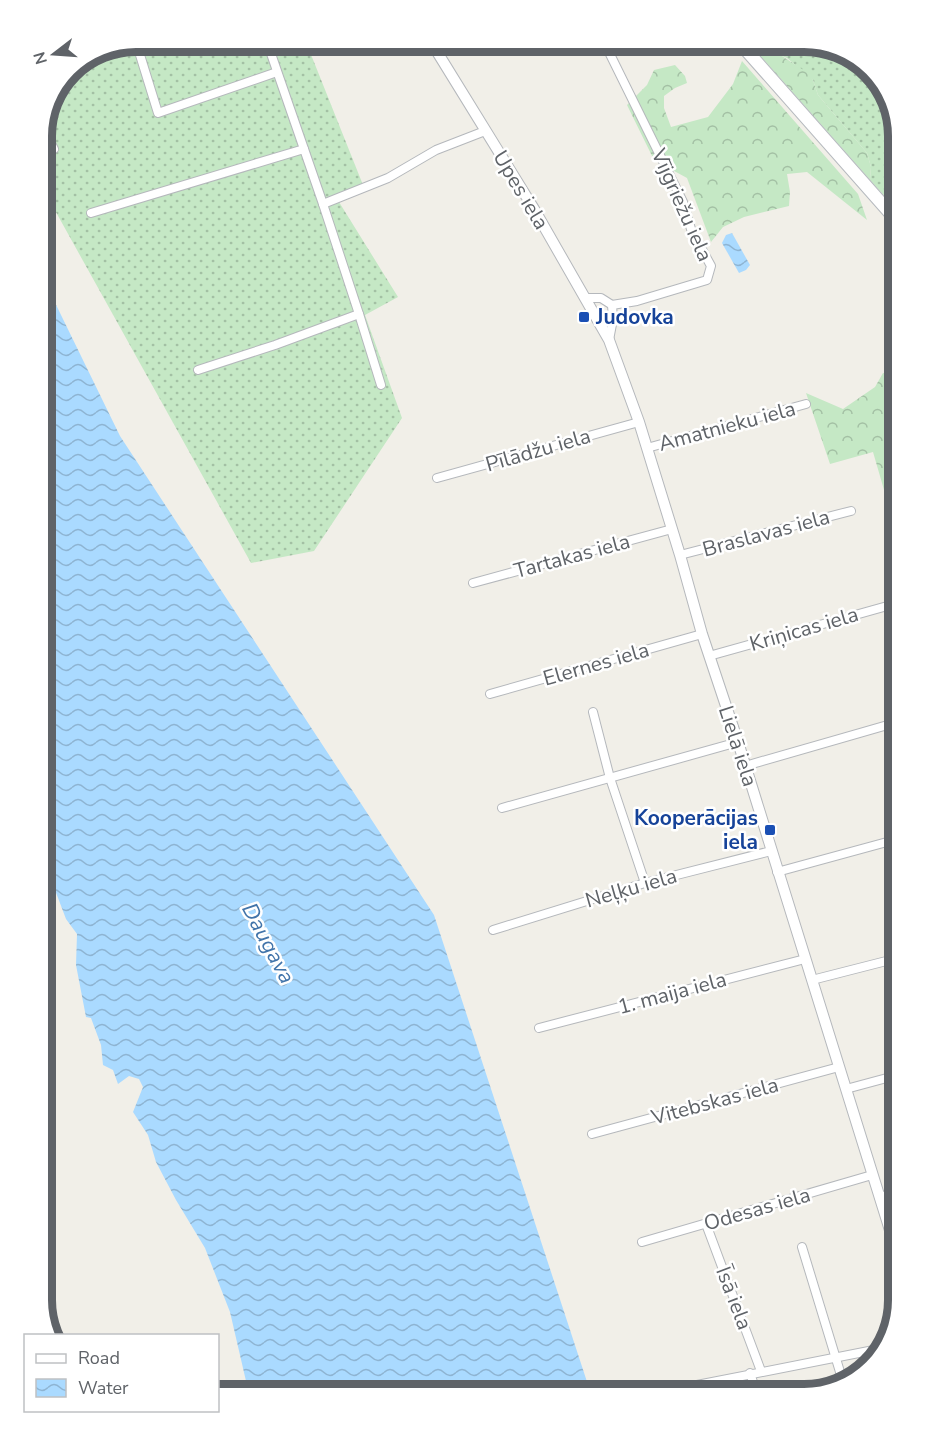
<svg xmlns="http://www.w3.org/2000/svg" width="940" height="1436" font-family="'Nunito Sans',sans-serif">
<defs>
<pattern id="grass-dots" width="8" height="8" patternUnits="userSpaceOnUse" patternTransform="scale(1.5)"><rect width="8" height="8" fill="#c5e8c5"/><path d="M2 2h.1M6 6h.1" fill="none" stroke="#a3c0a4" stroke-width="1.8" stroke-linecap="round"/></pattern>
<pattern id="forest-crowns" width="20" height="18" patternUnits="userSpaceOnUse" patternTransform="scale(1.5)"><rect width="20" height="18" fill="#c5e8c5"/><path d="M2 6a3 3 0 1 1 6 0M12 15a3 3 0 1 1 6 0" fill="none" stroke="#a3c0a4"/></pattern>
<pattern id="water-waves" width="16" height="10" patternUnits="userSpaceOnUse" patternTransform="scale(1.5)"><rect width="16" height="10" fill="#aadaff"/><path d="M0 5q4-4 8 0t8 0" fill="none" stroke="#8eb4d2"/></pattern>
</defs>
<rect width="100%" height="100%" fill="#f1efe8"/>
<g fill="url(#grass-dots)">
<path d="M136,42h170l59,148 -26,12 59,95 -33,18 37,103 -88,133 -63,12 -209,-376v-57l28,-61z"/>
<path d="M775,42h35l46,16 32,36 10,42v75l-28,-31 1,-13 -4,-14 -49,-58 -5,-15 -26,-22 -5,-2z"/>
</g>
<g fill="url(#forest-crowns)">
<path d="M748,42h27l7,14 26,17 5,7 5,15 49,58 4,14 -1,13z"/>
<path d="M742,61l116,133 9,26 -60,-48 -20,2 3,18 -1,14 -45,11 -21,10 -12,15 -24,-64 -33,-18 -27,-55 20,-20 7,-15 21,-5 10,11 2,7 -12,5 -11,8v12l7,19 37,-10 25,-33z"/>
<path d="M883,373l15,2v134l-7,5 -18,-62 -43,12 -24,-71 37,16 32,-22z"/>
</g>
<g fill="url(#water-waves)">
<path d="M732,233l18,32 -4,5 -7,3 -17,-30 4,-8z"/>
<path d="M42,276l78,160 314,479 157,479h-342l-19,-82 -25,-64 -29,-48 -20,-38 -8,-27 -15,-23 10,-25 -4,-8 -10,-3 -11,8 -5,-14 -10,-5 -2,-20 -10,-27 -5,-1 -10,-52 1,-31 -11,-15 -11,-29 -13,-22z"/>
</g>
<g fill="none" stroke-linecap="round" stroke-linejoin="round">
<path stroke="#aadaff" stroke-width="2" d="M42,893l13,-3"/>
<g stroke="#b5b8bc" stroke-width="10">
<g id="minor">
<path d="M136,42l22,71 119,-41"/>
<path d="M267,42l37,107"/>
<path d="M604,42l79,160 8,27 20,37 -4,14 -70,21 -25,4"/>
<path d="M43,128l11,21"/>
<path d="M91,213l213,-64 19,55"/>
<path d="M585,298h16l11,7 1,14 -4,21"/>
<path d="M359,314l22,71"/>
<path d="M198,370l77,-25 84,-31 -36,-110 65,-26 48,-28 49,-19"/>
<path d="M647,448l159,-44"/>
<path d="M437,478l202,-56"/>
<path d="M680,555l171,-44"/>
<path d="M473,583l199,-54"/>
<path d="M709,656l189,-53"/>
<path d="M490,694l212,-60"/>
<path d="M593,712l17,66 35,105"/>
<path d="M745,766l153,-44"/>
<path d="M502,808l236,-66"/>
<path d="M777,872l121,-33"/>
<path d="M493,930l152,-47 126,-32"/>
<path d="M812,980l86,-22"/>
<path d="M539,1028l266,-69"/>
<path d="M846,1089l52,-14"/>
<path d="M592,1134l247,-67"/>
<path d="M879,1197l19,-5"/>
<path d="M706,1224l55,147"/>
<path d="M642,1242l230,-67"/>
<path d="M802,1247l42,138"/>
<path d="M750,1373l7,21"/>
<path d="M697,1385l187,-37"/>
</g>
</g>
<g stroke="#b5b8bc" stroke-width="12">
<path id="tertiary" d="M431,42l103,167 75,131 30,82 41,133 22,79 36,108 160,514"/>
</g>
<g stroke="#b6babf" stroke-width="14">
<path id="secondary" d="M739,42l159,180"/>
</g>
<use href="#minor" stroke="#fff" stroke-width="8"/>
<use href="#tertiary" stroke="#fff" stroke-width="10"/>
<use href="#secondary" stroke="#fff" stroke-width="12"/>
</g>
<g fill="#1a4fb4" stroke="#fff" stroke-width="2">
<rect x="578" y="311" width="12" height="12" rx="3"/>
<rect x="764" y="824" width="12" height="12" rx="3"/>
</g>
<g text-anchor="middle" stroke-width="5" stroke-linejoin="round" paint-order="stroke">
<g font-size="21" fill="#5f6368" stroke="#fff">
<text transform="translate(521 190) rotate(59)" y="7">Upes iela</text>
<text transform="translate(682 205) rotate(66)" y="7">Vījgriežu iela</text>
<text transform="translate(727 426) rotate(-15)" y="7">Amatnieku iela</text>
<text transform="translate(538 450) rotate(-16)" y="7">Pīlādžu iela</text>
<text transform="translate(766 533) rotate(-15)" y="7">Braslavas iela</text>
<text transform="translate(572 556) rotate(-15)" y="7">Tartakas iela</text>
<text transform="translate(804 629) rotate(-16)" y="7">Kriņicas iela</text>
<text transform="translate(596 664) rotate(-16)" y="7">Elernes iela</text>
<text transform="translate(738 746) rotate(72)" y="7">Lielā iela</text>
<text transform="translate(631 888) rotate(-16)" y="7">Neļķu iela</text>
<text transform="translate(672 993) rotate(-15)" y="7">1. maija iela</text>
<text transform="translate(715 1101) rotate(-15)" y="7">Vitebskas iela</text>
<text transform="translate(757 1209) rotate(-16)" y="7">Odesas iela</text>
<text transform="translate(734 1298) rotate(69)" y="7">Īsā iela</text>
</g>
<g font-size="21" font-weight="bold" fill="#164399" stroke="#fff" text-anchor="start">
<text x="596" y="324">Judovka</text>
<text x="758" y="825" text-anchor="end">Kooperācijas<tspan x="758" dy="24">iela</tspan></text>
</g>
<g font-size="22" font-style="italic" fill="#4174aa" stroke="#fff">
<text transform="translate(269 943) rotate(62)" y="8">Daugava</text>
</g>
</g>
<path d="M0 0H940V1436H0ZM136 52H804A84 84 0 0 1 888 136V1300A84 84 0 0 1 804 1384H136A84 84 0 0 1 52 1300V136A84 84 0 0 1 136 52Z" fill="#fff" fill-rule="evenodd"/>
<path fill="none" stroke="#5f6368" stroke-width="8" d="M136 52H804A84 84 0 0 1 888 136V1300A84 84 0 0 1 804 1384H136A84 84 0 0 1 52 1300V136A84 84 0 0 1 136 52Z"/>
<rect x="24" y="1334" width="195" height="78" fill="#ffffff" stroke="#bfc1c3" stroke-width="1.5"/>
<rect x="36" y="1354" width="30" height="9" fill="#ffffff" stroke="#bfc1c3" stroke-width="1.5"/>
<text x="78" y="1364" font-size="18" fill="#5f6368">Road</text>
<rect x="36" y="1379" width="30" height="18" fill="url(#water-waves)" stroke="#bfc1c3" stroke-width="1.5"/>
<text x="78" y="1394" font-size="18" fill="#5f6368">Water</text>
<g transform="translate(54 54) rotate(253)" stroke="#ffffff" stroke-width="4.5" paint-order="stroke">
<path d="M0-4.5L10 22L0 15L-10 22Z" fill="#5f6368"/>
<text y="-9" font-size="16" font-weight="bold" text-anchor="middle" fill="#5f6368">N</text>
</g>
</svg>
